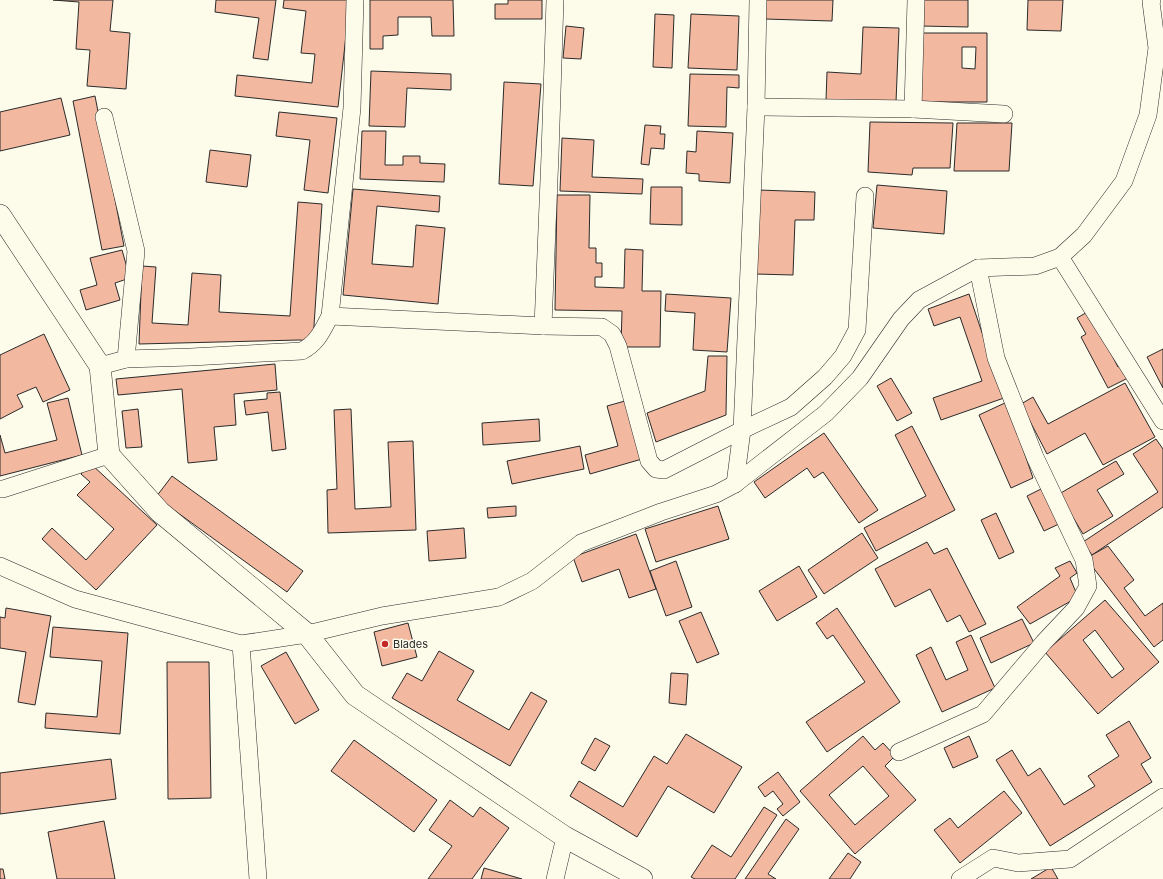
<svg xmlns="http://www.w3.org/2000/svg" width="1163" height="879" font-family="Inter,sans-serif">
<rect width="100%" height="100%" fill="#fdfbea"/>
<g fill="#f2b8a0" stroke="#2b2b2b" fill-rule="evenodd">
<path d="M53,0h60l-3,31 20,2 -4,56 -39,-3 3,-36 -14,-1 3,-47z"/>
<path d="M216,0h60l-8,60 -15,-2 6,-40 -44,-6z"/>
<path d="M284,0h66l-12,107 -103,-11 2,-21 75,8 3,-29 -14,-1 5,-42 -23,-3z"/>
<path d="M370,0h83l1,36h-22l-1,-19h-33v18l-15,1v13h-13z"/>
<path d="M508,0h34v19h-47v-15h13z"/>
<path d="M766,0h67l-1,21 -67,-2z"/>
<path d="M922,0h46v27l-47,-1z"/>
<path d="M1028,0h35l-2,31 -34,-1z"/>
<path d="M655,14l19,1 -2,53 -19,-1z"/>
<path d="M691,14l48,2 -2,54 -49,-2z"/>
<path d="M566,26l18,2 -3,31 -18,-1z"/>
<path d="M863,27l36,1 -3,74 -70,-2 1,-28 34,2z"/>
<path d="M921,33h66v69h-67zM962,47h14l-1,22 -13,-1z"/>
<path d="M371,71l80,3v16l-44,-2 -2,39 -36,-1z"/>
<path d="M690,74l49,1v13l-12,-1 -1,40 -38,-1z"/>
<path d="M504,82l37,2 -8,102 -34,-2z"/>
<path d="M95,96l29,150 -22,4 -29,-149z"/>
<path d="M61,98l9,37 -70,16v-39z"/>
<path d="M279,112l58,6 -9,75 -24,-3 6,-50 -34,-4z"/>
<path d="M870,122l83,1 -3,45h-37l-1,7 -44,-3z"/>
<path d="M957,123h55l-3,48h-55z"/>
<path d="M645,125l16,1 -1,8h5l-1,15 -13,-1 -2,17 -8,-1z"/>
<path d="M362,131h24l-1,34h18v-9h17v7l25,1 -1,18 -84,-3z"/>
<path d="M697,131l36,2 -3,50 -31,-2v-7l-13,-1 1,-22 9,1z"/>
<path d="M562,138l32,2 -2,37 51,2 -1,15 -82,-3z"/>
<path d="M210,150l41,5 -4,32 -41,-5z"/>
<path d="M877,185l70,6 -3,43 -71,-6z"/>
<path d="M651,187h31v38l-32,-1z"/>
<path d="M353,189l87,7 -1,16 -62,-6 -5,58 41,3 3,-42 29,3 -7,76 -95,-9z"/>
<path d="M758,190l57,2 -1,28h-19l-2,55 -38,-1z"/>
<path d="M557,195h33l-1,53h7v15h6v14h-7v10l29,1 1,-39 18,1 -1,41h19l-1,56h-39l1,-36 -67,-1z"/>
<path d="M298,202l24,2 -9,137 -14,-1 -160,4 3,-78 14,1 -4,56 36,2 4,-52 29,2 -2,37 71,4z"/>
<path d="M122,250l8,28 -15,5 5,17 -34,10 -6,-20 17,-5 -7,-27z"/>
<path d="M666,294l65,4 -4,54 -34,-2 2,-37 -30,-2z"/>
<path d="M969,294l35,104 -63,22 -8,-22 49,-17 -22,-64 -26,9 -6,-17z"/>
<path d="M1089,311l29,56 4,-2 8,12 -22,11 -27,-51 5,-3 -9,-16z"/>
<path d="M44,334l26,56 -27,12 -7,-15 -19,8 6,12 -23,12v-64z"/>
<path d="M1163,349v39l-16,-31z"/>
<path d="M708,356h19l-1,59 -70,27 -9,-29 58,-22z"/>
<path d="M275,364l2,26 -43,4 2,31 -22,2 3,33 -29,3 -6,-74 -64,6 -2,-16z"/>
<path d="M891,378l21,35 -15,8 -20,-35z"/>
<path d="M1125,383l30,54 -52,28 -18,-32 -38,21 -26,-50 12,-7 15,27z"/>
<path d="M280,392l6,57 -14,2 -4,-39 -22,3 -2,-14 23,-2v-6z"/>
<path d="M68,398l14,57 -82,21v-41l5,18 52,-13 -10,-37z"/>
<path d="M625,401l17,58 -52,15 -5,-19 33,-9 -11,-40z"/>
<path d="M1007,402l26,76 -22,10 -32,-73z"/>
<path d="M138,409l4,38 -16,1 -4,-37z"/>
<path d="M351,409l4,100 36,-2 -3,-65 25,-1 3,89 -88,3 -1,-43 10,-1 -3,-79z"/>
<path d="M539,419l1,22 -57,4 -1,-22z"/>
<path d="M912,426l43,84 -79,41 -12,-23 62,-32 -31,-61z"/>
<path d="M824,433l54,77 -19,13 -36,-51 -9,6 -7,-10 -42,30 -11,-16z"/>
<path d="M1156,439l7,10v58l-71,48 -9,-13 75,-50 -25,-38z"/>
<path d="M580,446l4,23 -72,15 -5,-23z"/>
<path d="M1116,461l8,13 -27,16 16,26 -30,18 -24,-40z"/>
<path d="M91,464l66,61 -61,65 -54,-51 10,-11 34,32 28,-31 -37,-34 13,-13 -9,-8z"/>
<path d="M172,476l131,95 -16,21 -131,-95z"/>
<path d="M1043,488l18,35 -17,8 -17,-35z"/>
<path d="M516,506v10l-28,2 -1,-10z"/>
<path d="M718,506l11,33 -73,23 -11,-33z"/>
<path d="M996,513l18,39 -15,7 -18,-39z"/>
<path d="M464,528l2,30 -37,3 -2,-30z"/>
<path d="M862,533l16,25 -54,36 -16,-24z"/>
<path d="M636,534l20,55 -27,9 -10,-29 -37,13 -9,-25z"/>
<path d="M927,542l7,12 13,-6 39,76 -17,8 -9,-17 -13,7 -17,-33 -35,18 -20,-38z"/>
<path d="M1108,546l26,34 -10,8 21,28 18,-13v37l-9,7 -66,-86 4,-6z"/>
<path d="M676,561l16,46 -26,9 -16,-45z"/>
<path d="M1070,561l7,12 -7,5 8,19 -48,27 -13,-17 43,-31 -5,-8z"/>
<path d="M799,566l18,31 -40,24 -18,-30z"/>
<path d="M1105,600l54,62 -61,52 -53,-62zM1095,630l29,39 -12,9 -29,-38z"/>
<path d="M6,608l45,8 -16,89 -17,-3 8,-50 -26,-4v-31l5,1z"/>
<path d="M837,608l63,94 -73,50 -21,-30 59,-40 -32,-47 -6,4 -11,-16z"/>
<path d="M701,612l18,42 -22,9 -18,-42z"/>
<path d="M1022,619l12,24 -43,20 -11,-25z"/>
<path d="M408,623l9,34 -35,9 -8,-34z"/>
<path d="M53,627l75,6 -8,101 -75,-6 1,-15 51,4 5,-56 -52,-4z"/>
<path d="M971,635l24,53 -53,24 -26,-57 15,-8 15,33 22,-10 -12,-28z"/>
<path d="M439,651l35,20 -17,29 52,30 22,-38 16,9 -37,65 -118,-68 15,-25 15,8z"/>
<path d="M286,652l33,58 -24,14 -34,-58z"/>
<path d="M167,662h42l2,136 -43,1z"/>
<path d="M671,673l17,1 -2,31 -17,-2z"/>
<path d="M1129,721l22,37 -10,6 11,18 -102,64 -54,-86 16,-10 16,26 12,-8 24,37 31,-19 -7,-10 31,-20 -13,-21z"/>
<path d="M686,734l56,33 -28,46 -46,-27 -31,51 -67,-41 9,-15 44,26 31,-51 13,8z"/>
<path d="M863,736l12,14 8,-7 12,13 -10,10 31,34 -61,54 -55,-63zM863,766l26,30 -34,29 -26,-30z"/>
<path d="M969,736l9,21 -25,11 -9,-20z"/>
<path d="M595,738l15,8 -15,25 -14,-8z"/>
<path d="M354,740l83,60 -23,32 -83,-61z"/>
<path d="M111,759l5,40 -116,15v-41z"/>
<path d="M778,772l22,30 -17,14 -6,-7 6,-5 -10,-13 -8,6 -7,-10z"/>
<path d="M1004,791l18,22 -62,50 -26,-33 16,-12 8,10z"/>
<path d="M450,800l23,17 7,-10 29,21 -37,51h-44l24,-33 -23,-16z"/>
<path d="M764,807l13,8 -42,64h-40l-4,-2 21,-32 19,12z"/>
<path d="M786,819l13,10 -31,45 8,5h-31z"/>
<path d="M104,821l11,58h-58l-9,-47z"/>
<path d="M848,853l13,9 -11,17h-21z"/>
<path d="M1051,867l7,12h-27z"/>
<path d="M484,868l38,11h-41z"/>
<path d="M0,869h3l2,10h-5z"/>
</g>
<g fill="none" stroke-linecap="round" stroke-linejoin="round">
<g stroke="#2b2b2b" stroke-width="18">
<g id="minor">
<path d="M756,107l157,2 91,5"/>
<path d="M913,109l3,-109"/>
<path d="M104,117l32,134 -10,108"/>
<path d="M1060,257l103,164"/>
<path d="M330,316l213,10 59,1 10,7 6,12 31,115 7,8 8,1 78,-40 49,-23 34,-30 18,-21 14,-26 8,-134"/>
<path d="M543,326l7,-171 5,-155"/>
<path d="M100,366l26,-7 65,-2 111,-6c16,-9 20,-20 28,-35l22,-208 3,-108"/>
<path d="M735,484l7,-54 14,-323 2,-107"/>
<path d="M0,489h3l106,-34"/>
<path d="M0,566l75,33 166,45"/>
<path d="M899,752l84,-38 61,-72 32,-34 12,-22 -4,-26 -49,-103 -39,-99 -18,-90"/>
<path d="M258,879l-17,-235 66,-10 75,-18 117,-19 33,-16 49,-38 80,-31 55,-18 19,-10 91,-71 34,-35 41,-59 18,-19 59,-32 57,-2 25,-9 24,-22 40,-54 24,-66 9,-67 -6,-46 1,-2"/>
<path d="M555,879l10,-42"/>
<path d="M960,879l33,-21 25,5 52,-4 93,-62"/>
</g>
</g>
<g stroke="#2b2b2b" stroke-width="22">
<path id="tertiary" d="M0,215l100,151 9,89 51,57 147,122 48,61 210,142 77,42"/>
</g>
<use href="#minor" stroke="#fdfbea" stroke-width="17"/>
<use href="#tertiary" stroke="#fdfbea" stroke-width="21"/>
</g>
<circle fill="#c62828" stroke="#fdfbea" stroke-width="1.5" cx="385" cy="644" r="4"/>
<g text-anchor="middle" stroke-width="3" stroke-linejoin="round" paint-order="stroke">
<g font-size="11" fill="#2b2b2b" stroke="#fdfbea" text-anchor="start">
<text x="393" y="648">Blades</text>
</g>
</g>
</svg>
